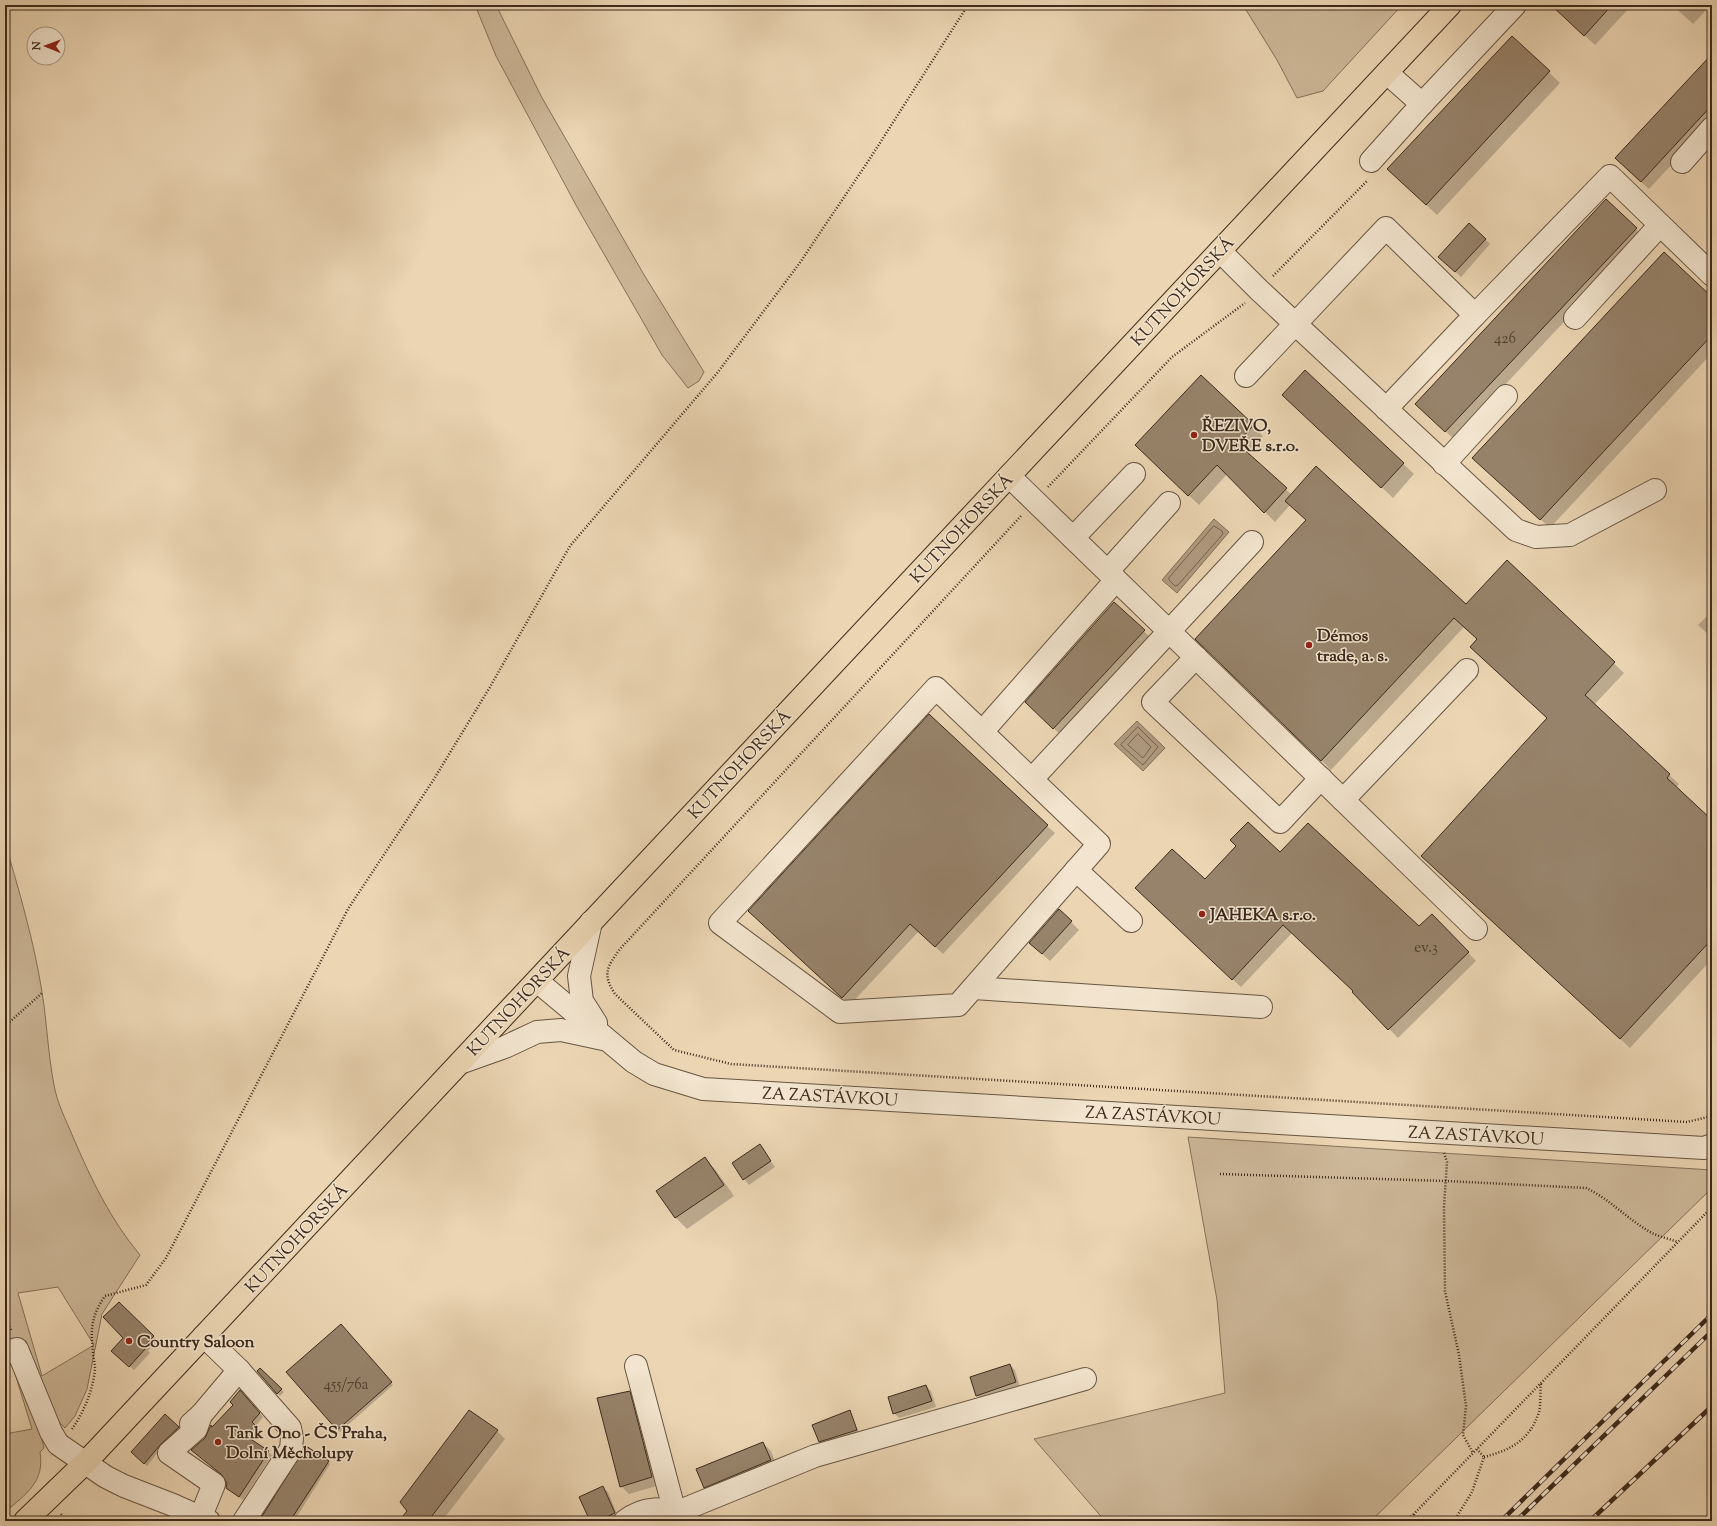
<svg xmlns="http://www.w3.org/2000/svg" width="1717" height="1526" font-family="'Sorts Mill Goudy',serif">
<rect width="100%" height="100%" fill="#ebd5b3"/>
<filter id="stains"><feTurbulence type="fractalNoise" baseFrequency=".005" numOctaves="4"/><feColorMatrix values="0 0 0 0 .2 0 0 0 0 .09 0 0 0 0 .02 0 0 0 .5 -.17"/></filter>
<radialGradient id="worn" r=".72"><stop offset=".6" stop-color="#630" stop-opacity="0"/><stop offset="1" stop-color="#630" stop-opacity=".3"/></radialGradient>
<g fill="#cdb899" stroke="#85715a" fill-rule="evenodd">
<path d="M475,5h21l45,91 102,177 61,99 -5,9 -11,7 -26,-33 -85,-148 -81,-151z"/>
<path d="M1243,5h159l-79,86 -26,7 -20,-38z"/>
<path d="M5,842c14,49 29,99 37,150 5,31 6,62 12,93 3,18 12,35 19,52 18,42 37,82 67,118l-38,59 -15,75 -12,27 -10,12 -10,-10 -17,7 6,23 -4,4c5,30 -14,42 -35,60v-78l27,-5 -19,-62 -8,-11zM58,1287l36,58 -52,31 -24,-83z"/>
<path d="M1188,1137l524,33v18l-341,333h-266l-71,-82 191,-46 -8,-93z"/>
</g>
<g fill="#b09b80" stroke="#826e58">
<path d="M1214,519l15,13 -52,61 -15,-13z"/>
<path d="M1137,721l28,27 -22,23 -29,-27z"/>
</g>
<g fill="#0003">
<path d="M1552,5h80l-37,40z"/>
<path d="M1672,5h39l-18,19z"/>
<path d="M1512,37l48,46 -123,132 -38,-35z"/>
<path d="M1712,68v53l-63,68 -25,-23z"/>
<path d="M1606,201l38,36 -190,202 -30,-27z"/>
<path d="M1485,239l5,5 -29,33 -16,-15z"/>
<path d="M1712,299v54l-162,175 -68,-61z"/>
<path d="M1305,371l109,103 -21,24 -99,-93z"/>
<path d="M1201,376l62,60 -16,17 45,42 174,111 41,-44 117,111 -30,32 75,70 10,9 -3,4 36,33v138l-82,89 -198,-182 116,-147 -70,-79 -14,-13 -133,143 -125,-121 101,-129 -17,-15 -15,17 -48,-48 -28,31 -53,-50z"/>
<path d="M1114,603l38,36 -90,97 -28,-26z"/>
<path d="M1712,611v27l-14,-13z"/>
<path d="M1047,826l8,7 -112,121 -24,-23 -69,74 -92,-86z"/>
<path d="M1281,854l138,73 13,-12 44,46 -78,77 -45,-46 1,-1 -62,-58 -51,54 -96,-90 60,-16z"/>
<path d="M1059,910l20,20 -29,31 -11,-10z"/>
<path d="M759,1146l16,21 -26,18 -16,-21z"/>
<path d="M705,1159l10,10 19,27 -47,33 -11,-11 -18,-27z"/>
<path d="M119,1303l38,37 -9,11 2,2 -16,17 -21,-19 12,-13z"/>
<path d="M343,1328l50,57 -53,47 -3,-3z"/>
<path d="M1010,1365l5,5 5,17 -38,13 -5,-5z"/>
<path d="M260,1370l24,22 -4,4 -22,-25z"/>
<path d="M926,1386l5,5 5,16 -37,11 -5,-5z"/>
<path d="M629,1392l8,8 23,85 -31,9 -8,-8z"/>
<path d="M244,1395l19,22 -8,10 3,3 -9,9 23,16 -29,45 -16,-12 1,-5 -23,-44 7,-11z"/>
<path d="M849,1411l10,21 -37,12 -3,-3z"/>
<path d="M165,1416l15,14 -17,16 -16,20 -15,-14z"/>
<path d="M497,1431l8,8 -63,82h-41l8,-10z"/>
<path d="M763,1443l8,8 7,18 -65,26 -8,-8z"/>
<path d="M328,1462l2,2 -36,57h-26z"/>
<path d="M602,1487l6,5 11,27 -5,2h-23z"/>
</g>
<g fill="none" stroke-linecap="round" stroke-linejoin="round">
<g stroke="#76624e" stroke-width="1">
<path d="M1214,526l8,5 1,3 -45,51 -3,1 -6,-6v-2z"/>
<path d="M1138,727l20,20 -15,18 -22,-20z"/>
<path d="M1138,734l13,13 -8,11 -15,-13z"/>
</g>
</g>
<g fill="#97836b" stroke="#3d2a1c">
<path d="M1551,5h61l-28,31z"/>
<path d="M1512,36l38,35 -124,134 -39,-36z"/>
<path d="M1712,54v51l-71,77 -26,-24z"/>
<path d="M1606,199l31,29 -192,204 -30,-28z"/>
<path d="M1469,223l17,16 -31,33 -17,-15z"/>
<path d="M1664,252l48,45v38l-172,185 -68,-62z"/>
<path d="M1305,370l99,93 -23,25 -99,-93z"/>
<path d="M1201,375l53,50 -17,18 50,45 -23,25 -47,-48 -29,31 -53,-51z"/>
<path d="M1316,466l150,138 41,-44 108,102 -30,33 85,79 -3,4 45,42v119l-92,100 -199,-183 126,-138 -77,-71 7,-8 -23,-21 -133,143 -126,-122 111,-119 -21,-19z"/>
<path d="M1114,602l31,28 -92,99 -28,-27z"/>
<path d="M929,714l119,111 -113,122 -25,-23 -68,74 -94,-87z"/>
<path d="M1248,822l32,30 28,-29 111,103 13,-12 37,38 -81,78 -36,-38 1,-1 -70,-66 -51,55 -97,-92 37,-39 33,30 31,-33 -6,-6z"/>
<path d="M1059,909l13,12 -30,33 -13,-11z"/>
<path d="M760,1144l11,17 -28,19 -11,-17z"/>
<path d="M705,1157l19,28 -49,33 -19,-27z"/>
<path d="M119,1302l35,34 -10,10 2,2 -17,19 -18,-16 12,-13 -20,-21z"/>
<path d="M341,1324l51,58 -55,48 -51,-58z"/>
<path d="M1010,1364l6,18 -40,14 -6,-19z"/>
<path d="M260,1368l22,21 -5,5 -20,-23z"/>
<path d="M926,1385l6,16 -39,13 -5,-17z"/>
<path d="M240,1390l20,23 -8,9 3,3 -9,11 23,15 -30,46 -13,-9 1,-5 -6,-9 -30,-24 14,-12 6,-13 1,2 21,-22 -3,-3z"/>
<path d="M630,1391l22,86 -32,10 -23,-89z"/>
<path d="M469,1410l29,20 -70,91h-29l8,-10 -7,-9z"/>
<path d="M850,1410l7,20 -38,12 -7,-17z"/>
<path d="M165,1414l14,13 -18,17 -17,20 -13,-12z"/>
<path d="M763,1442l8,18 -67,28 -8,-19z"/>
<path d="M306,1446l23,15 -39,60h-31z"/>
<path d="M603,1486l12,27 -17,8h-8l-11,-24z"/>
</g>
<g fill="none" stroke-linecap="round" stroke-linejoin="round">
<g stroke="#685542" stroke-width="24">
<g id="minor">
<path d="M1422,104l93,-99"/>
<path d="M1371,161l51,-57 -35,-31"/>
<path d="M1682,162l30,-34"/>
<path d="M1220,251l39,39 257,240 20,7 34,-2 85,-45"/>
<path d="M1475,315l135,-139 102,99"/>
<path d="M1575,318l85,-93"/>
<path d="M1246,376l140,-148 89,87 -89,94"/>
<path d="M1444,464l62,-68"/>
<path d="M1009,476l467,453"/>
<path d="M1073,538l61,-64"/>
<path d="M1108,571l61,-68"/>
<path d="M1196,657l-43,45 127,120 41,-44"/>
<path d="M936,688l163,156 -141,161 -118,7 -120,-89z"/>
<path d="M982,732l134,-152"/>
<path d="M1032,779l220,-237"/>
<path d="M1343,800l124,-130"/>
<path d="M1076,870l55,51"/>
<path d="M591,922l-12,54 3,25 14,22"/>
<path d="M537,981l97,81 20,12 49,15 1001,59 8,-3"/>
<path d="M974,988l287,19"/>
<path d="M460,1063l45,-16 32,-15 24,-2 42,9"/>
<path d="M204,1336l35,34 51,58 2,10 -1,11 -47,72"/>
<path d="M5,1353l12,-4 34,83 7,12 48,33 18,9 49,19 36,16"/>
<path d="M636,1366l39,147 140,-57 270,-77"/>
<path d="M191,1424l10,-9 38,-45"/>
<path d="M201,1516l13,-32 -45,-31 27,-24 5,-14"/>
<path d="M625,1521c18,-14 40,-17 58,0"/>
</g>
</g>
<g stroke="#3d2a1c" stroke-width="24">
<path id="major" d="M25,1521l61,-59 1364,-1457"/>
</g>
<g stroke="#3d2a1c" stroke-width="2.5" stroke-dasharray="1 2" stroke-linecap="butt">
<path d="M1273,276l95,-96"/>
<path d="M1048,487l124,-130 73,-54"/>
<path d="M1021,516l-401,433c-13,18 -18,25 -5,45l59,56 57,14 956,58 25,-6"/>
<path d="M5,1026l37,-33"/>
<path d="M1444,1153l3,9 -3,45 1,84 14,64 7,51 -3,29 10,18"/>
<path d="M1220,1174l226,7 140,7c24,11 42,32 66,45 8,4 18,6 26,9"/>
<path d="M5,1315l6,15"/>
<path d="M72,1429c12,-17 21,-39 23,-60 0,-6 -2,-12 -2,-18 -3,-23 -1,-36 12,-55l41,-11 20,-27 182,-349 86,-130 56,-92 80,-141 148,-174 81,-108 70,-104 99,-155"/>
<path d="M1484,1457c27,-7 46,-17 55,-45 2,-8 1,-20 2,-29"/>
<path d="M61,1514l6,7"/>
<path d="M130,1521l15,-4"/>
<path d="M1407,1521l305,-314"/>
<path d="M1413,1521l1,-7"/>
<path d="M1454,1521l18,-29 12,-35 -7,-8"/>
</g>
<use href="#minor" stroke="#f2e4ce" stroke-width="22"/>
<use href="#major" stroke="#ebd5b3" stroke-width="22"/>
<g stroke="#3d2a1c" stroke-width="4.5">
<g id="rail">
<path d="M1501,1521l211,-207"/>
<path d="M1516,1521l196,-190"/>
<path d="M1590,1521l122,-115"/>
</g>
</g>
<use href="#rail" stroke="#f2e4ce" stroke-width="3" stroke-dasharray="9" stroke-linecap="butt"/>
</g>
<g fill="#8f2418" stroke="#f2e4ce" stroke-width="1.5">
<circle cx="1194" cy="435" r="4"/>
<circle cx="1309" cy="645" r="4"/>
<circle cx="1202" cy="914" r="4"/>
<circle cx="129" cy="1341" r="4"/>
<circle cx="218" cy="1442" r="4"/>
</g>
<g text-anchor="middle" stroke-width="3" stroke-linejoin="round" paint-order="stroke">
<g font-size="15" fill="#544030">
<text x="1505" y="343">426</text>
<text x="1426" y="952">ev.3</text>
<text x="346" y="1389">455/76a</text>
</g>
<g font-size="17" fill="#3d2a1c" stroke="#f2e4ce">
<text transform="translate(1182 291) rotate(-47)" y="6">KUTNOHORSKÁ</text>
<text transform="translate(961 528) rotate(-47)" y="6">KUTNOHORSKÁ</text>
<text transform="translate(739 764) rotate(-47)" y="6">KUTNOHORSKÁ</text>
<text transform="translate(518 1001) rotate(-47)" y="6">KUTNOHORSKÁ</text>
<text transform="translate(830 1096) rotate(3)" y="6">ZA ZASTÁVKOU</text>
<text transform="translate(1153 1115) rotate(3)" y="6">ZA ZASTÁVKOU</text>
<text transform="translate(1476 1135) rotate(3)" y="6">ZA ZASTÁVKOU</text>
<text transform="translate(296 1238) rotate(-47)" y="6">KUTNOHORSKÁ</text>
</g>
<g font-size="17" font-weight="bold" fill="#3d2a1c" stroke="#f2e4ce" text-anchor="start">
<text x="1202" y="431">ŘEZIVO,<tspan x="1202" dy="20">DVEŘE s.r.o.</tspan></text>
<text x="1317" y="641">Démos<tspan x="1317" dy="20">trade, a. s.</tspan></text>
<text x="1210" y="920">JAHEKA s.r.o.</text>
<text x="137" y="1347">Country Saloon</text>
<text x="226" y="1438">Tank Ono - ČS Praha,<tspan x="226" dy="20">Dolní Měcholupy</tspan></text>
</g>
</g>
<rect width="1717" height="1526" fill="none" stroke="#ebd5b3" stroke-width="20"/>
<rect x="6" y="6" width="1705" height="1514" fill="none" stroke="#3d2a1c" stroke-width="2"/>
<rect x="10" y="10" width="1697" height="1506" fill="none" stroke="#3d2a1c"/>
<g transform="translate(46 46) rotate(271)"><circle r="19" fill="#f2e4ce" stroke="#aa9a87"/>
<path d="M0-3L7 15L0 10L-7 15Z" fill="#8f2418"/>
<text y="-6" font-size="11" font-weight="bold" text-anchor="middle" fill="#3d2a1c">N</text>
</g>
<rect width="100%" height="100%" filter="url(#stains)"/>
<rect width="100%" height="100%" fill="url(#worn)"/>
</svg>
